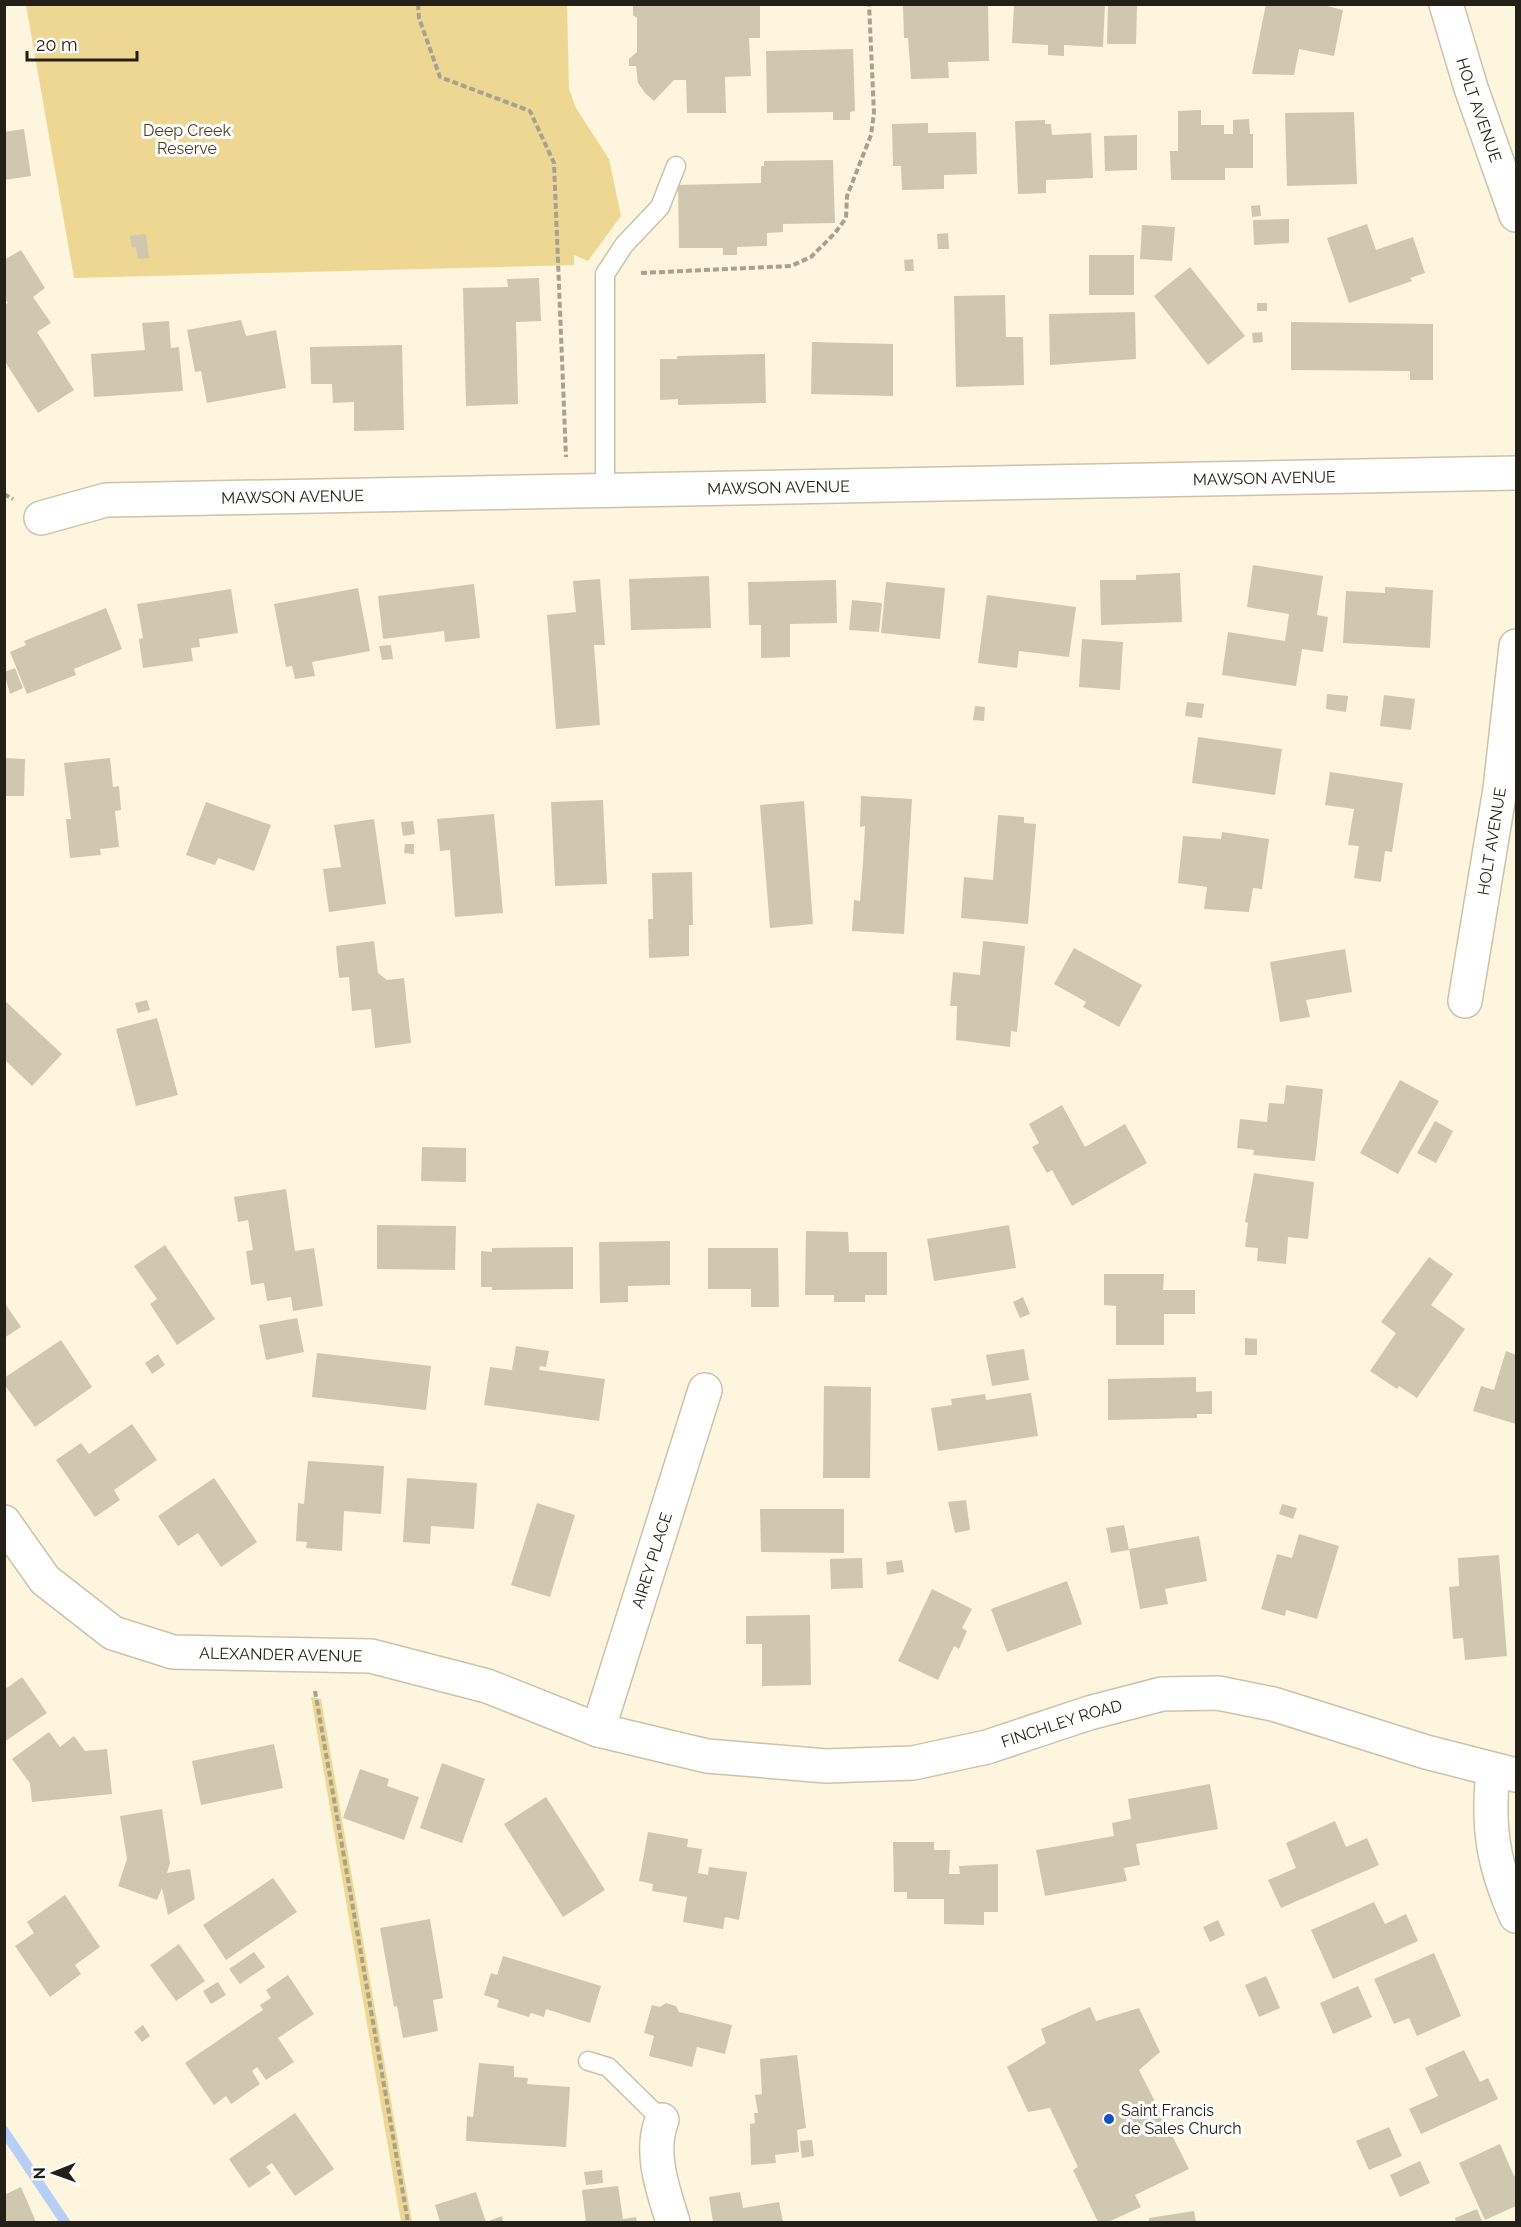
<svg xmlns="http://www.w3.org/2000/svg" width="1521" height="2227" font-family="Raleway,sans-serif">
<rect width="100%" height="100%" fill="#fdf5dd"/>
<g fill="#edd792">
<path d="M26,5h541l2,84 7,19 33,51 12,57 -33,45 -14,-6v10l-500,13z"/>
<path d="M311,1697l10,2 91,523h-11z"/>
</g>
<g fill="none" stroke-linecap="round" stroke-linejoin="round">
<path stroke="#b7cef7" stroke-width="10" d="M4,2131l61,91"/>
</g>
<g fill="#cfc7b0">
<path d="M633,4h127v34h-11l2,38 -26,1 1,36h-39l-1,-33h-12l-20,21 -9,-8 -7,-10 -2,-17h-7v-7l8,-7v-34l-4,-3z"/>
<path d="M1014,4h91l-2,43 -39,-2v11l-16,-1v-10l-36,-2z"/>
<path d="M1108,4h29l-1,40h-29z"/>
<path d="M1266,4h53l24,6 -9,46 -35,-7 -5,26 -42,-1z"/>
<path d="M903,5h85l1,56 -41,1 1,16 -38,1 -3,-41h-4z"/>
<path d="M853,49l2,62 -5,1v8h-17v-8l-66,1 -1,-62z"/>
<path d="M1201,110v15h23v9h9v-14l16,-1 1,15h3v34h-28v12h-54l-1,-29h8v-40z"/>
<path d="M1354,112l3,72 -70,2 -2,-73z"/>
<path d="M1045,120v4h6l1,11 39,-2 2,45 -47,2v13l-28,1 -3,-73z"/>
<path d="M928,123v10l48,-1 1,42 -33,1v14l-42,1 -1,-24h-8l-1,-42z"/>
<path d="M24,129l7,47 -27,4v-48z"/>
<path d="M1137,135v35l-32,1 -1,-35z"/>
<path d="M833,160l2,63 -52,1v8l-16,1v13l-30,1v8h-14v-7h-44l-1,-63 83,-2v-17h3v-5z"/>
<path d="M1260,205l1,11 -9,1 -1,-11z"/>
<path d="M1289,219v24l-35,2 -1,-25z"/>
<path d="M1367,224l9,26 37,-13 12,36 -15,5 2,3 -63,22 -22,-65z"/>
<path d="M1142,225l33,2 -3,34 -32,-2z"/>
<path d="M948,233l1,16h-11l-1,-15z"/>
<path d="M146,234l3,24 -11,1 -2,-12 -4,1 -2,-12z"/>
<path d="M21,250l24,38 -12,9 18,26 -14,9 37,58 -36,23 -34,-53v-55l4,-2 -4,-5v-38z"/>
<rect x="1089" y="255" width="45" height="40"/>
<path d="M913,259l1,12h-9l-1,-11z"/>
<path d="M1190,267l55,69 -37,29 -54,-69z"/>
<path d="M539,278l2,43 -25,1 2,82 -52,2 -3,-118 45,-1 -1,-8z"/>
<path d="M1005,295l1,42h17l1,48 -68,2 -2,-91z"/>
<rect x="1257" y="303" width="10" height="8"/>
<path d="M1135,312l1,47 -86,6 -1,-51z"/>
<path d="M241,320l5,16 30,-6 10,58 -79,15 -6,-32 -6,1 -8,-42z"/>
<path d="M169,321l2,27 8,-1 4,44 -89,6 -3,-43 54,-4 -3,-27z"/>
<path d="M1291,322l142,2v56h-23v-9l-119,-1z"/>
<path d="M1262,332l1,10 -10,1 -1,-10z"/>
<path d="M812,342l81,2v52l-82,-2z"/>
<path d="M402,345l2,85 -50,1v-29l-21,1 -1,-19h-21l-1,-37z"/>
<path d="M765,354l1,49 -88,2v-6l-18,1v-41h17v-3z"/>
<path d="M1253,565l70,11 -6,39 11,2 -5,35 -21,-3 -6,37 -74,-11 6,-43 57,9 4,-27 -42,-7z"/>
<path d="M1180,573l2,49 -81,3 -1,-45h36v-5z"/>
<path d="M709,576l2,52 -80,2 -2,-51z"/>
<path d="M600,579l5,66h-11l6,80 -44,4 -9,-114 29,-3 -3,-31z"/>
<path d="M836,580l1,43 -47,1v33l-29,1v-33h-12l-1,-43z"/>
<path d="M886,582l59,6 -5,51 -59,-6z"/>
<path d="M474,584l6,54 -35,4 -1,-11 -61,8 -5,-43z"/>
<path d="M1385,587l48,3 -3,58 -87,-5 3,-52 39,2z"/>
<path d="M358,588l12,63 -58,11 3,14 -20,3 -3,-13 -6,1 -12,-63z"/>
<path d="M231,589l7,44 -39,6 1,8 -9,1 2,13 -50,7 -4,-29 4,-1 -6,-34z"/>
<path d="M987,595l89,12 -7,50 -50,-6 -2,17 -39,-5z"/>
<path d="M852,600l30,3 -3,29 -30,-2z"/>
<path d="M106,608l16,41 -48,20 2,6 -49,19 -17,-42 16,-7 -2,-4z"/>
<path d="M1082,639l41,3 -3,48 -41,-3z"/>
<path d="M391,645l2,14 -11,1 -3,-14z"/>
<path d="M15,668l8,20 -13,6 -6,-22z"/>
<path d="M1327,694l21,2 -2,16 -20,-3z"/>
<path d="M1384,695l31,4 -4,31 -31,-4z"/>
<path d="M1187,702l17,2 -2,14 -17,-2z"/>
<path d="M975,706l10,1 -1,14 -11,-1z"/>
<path d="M1198,737l84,12 -7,46 -83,-12z"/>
<path d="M4,758l21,1 -1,37h-20z"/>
<path d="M110,758l3,29 6,-1 2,24 -6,1 4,36 -19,2 1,6 -31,3 -4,-39h5l-7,-56z"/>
<path d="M1330,772l73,11 -11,69 -7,-1 -4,31 -27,-4 5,-32 -11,-1 6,-36 -29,-4z"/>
<path d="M861,796l51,3 -8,135 -52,-3 2,-31 6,1 3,-38 2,-37 -5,1z"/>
<path d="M603,800l4,84 -52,2 -4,-84z"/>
<path d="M804,801l9,123 -43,4 -10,-123z"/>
<path d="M206,802l65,23 -17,46 -36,-13 -3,7 -29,-10z"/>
<path d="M494,814l9,99 -48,4 -5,-67 -10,1 -3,-32z"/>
<path d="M998,815l26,2v6l12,1 -8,100 -67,-6 3,-41 29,3z"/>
<path d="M374,819l12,85 -57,8 -6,-43 18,-2 -7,-42z"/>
<path d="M413,821l2,13 -12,2 -2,-14z"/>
<path d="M1222,832l47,7 -7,50 -9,-1 -4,24 -45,-3 3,-22 -29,-4 5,-47 38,3z"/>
<path d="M405,844h9v10l-10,-1z"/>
<path d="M692,872l1,53h-4v31l-40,2 -1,-39h5l-1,-46z"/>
<path d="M374,941l4,32 9,7 17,-2 7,65 -36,5 -4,-39 -19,2 -3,-34 -10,1 -3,-32z"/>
<path d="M983,941l42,5 -8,86 -6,-1 -1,16 -54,-7 1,-34h-7l3,-34 27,3z"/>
<path d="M1074,948l68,37 -23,42 -36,-20 3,-5 -32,-18z"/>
<path d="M1345,949l7,43 -46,8 4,17 -30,5 -10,-60z"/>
<path d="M4,1000l58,54 -30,32 -28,-27z"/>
<path d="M147,1000l3,10 -12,3 -3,-10z"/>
<path d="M157,1018l21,77 -42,11 -20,-77z"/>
<path d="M1400,1080l39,21 -41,73 -38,-21z"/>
<path d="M1286,1085l37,4 -8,72 -62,-6 1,-5 -17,-2 3,-29 27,3 2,-19 15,1z"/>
<path d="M1062,1105l23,42 40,-23 22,39 -75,43 -20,-36 -5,3 -15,-26 7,-4 -10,-19z"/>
<path d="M1435,1121l18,10 -17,32 -19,-10z"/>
<path d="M422,1147l44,1v34l-45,-1z"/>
<path d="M1254,1173l60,9 -6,57 -20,-2 -2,27 -29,-3 1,-13 -13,-1 3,-24 -3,-1z"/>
<path d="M286,1189l9,62 19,-3 9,58 -30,5 -2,-14 -24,4 -3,-18 -13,2 -5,-34 7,-1 -5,-30 -10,2 -4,-25z"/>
<path d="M377,1225l79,1 -1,44 -78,-1z"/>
<path d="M1009,1225l7,43 -82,13 -7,-42z"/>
<path d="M806,1231l42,1 1,20h38v43h-22v7h-31v-7h-29z"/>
<path d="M670,1241v44l-42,1v16l-28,1 -1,-61z"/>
<path d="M165,1245l50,74 -38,26 -27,-41 7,-5 -23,-33z"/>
<path d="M573,1247v42l-81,1v-3h-11v-36l11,1v-4z"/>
<path d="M708,1248h70l1,59h-28v-18h-43z"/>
<path d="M1429,1257l24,17 -22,31 34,24 -48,69 -18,-12 -2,3 -27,-18 26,-38 -15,-11z"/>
<path d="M1104,1274h60l-1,16h32v24h-31v31h-48v-39l-12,-1z"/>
<path d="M1023,1297l7,17 -10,4 -7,-16z"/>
<path d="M4,1302l17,25 -17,11z"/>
<path d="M297,1318l7,34 -38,8 -7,-35z"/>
<path d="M1245,1338l12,1v16h-12z"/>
<path d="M61,1340l31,47 -57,40 -31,-43v-6z"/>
<path d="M516,1346l33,5 -3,16 -6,-1 -1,4 66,9 -6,42 -115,-16 6,-38 22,3z"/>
<path d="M1024,1349l5,31 -37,6 -6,-31z"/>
<path d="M1506,1351l10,4v69l-43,-13 8,-25 13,4z"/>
<path d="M317,1353l114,13 -5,44 -114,-13z"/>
<path d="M158,1354l7,11 -13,9 -7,-11z"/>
<path d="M1196,1377v15l16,-1v23h-15v4l-89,2v-41z"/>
<path d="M824,1386l47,1 -1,91h-47z"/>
<path d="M1031,1393l7,43 -100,15 -7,-43 21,-3 -1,-6 34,-5 1,6z"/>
<path d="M132,1424l25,36 -43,30 6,10 -25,17 -39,-57 25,-17 8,11z"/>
<path d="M308,1461l76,5 -3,48 -37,-3 -2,40 -36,-3 1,-6 -11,-1 2,-38 6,1z"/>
<path d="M214,1478l43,64 -36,25 -23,-34 -20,13 -20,-30z"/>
<path d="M407,1478l70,5 -3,46 -43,-3 -1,18 -27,-2z"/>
<path d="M966,1500l4,30 -15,3 -7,-31z"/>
<path d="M537,1503l38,12 -25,82 -39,-12z"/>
<path d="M1282,1504l15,4 -4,11 -14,-5z"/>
<path d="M760,1509h84v44l-83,-1z"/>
<path d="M1124,1525l5,25 -18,3 -5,-25z"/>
<path d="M1299,1534l40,12 -22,73 -31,-9 -1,6 -24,-7 16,-55 15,4z"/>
<path d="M1199,1536l8,45 -42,8 3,15 -28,5 -11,-60z"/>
<path d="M1499,1555l8,101 -42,4 -2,-22 -10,1 -4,-52 10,-1 -1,-28z"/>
<path d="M862,1558l1,30 -32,1 -1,-30z"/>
<path d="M902,1560l2,12 -17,3 -1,-13z"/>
<path d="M1067,1581l15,43 -75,28 -16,-43z"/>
<path d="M932,1589l40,20 -10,19 5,3 -8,18 -5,-3 -16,34 -40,-19z"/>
<path d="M810,1615l1,70 -49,1v-42h-16v-28z"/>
<path d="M22,1677l25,36 -43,29v-52z"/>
<path d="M49,1732l11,15 14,-11 11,15 22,-2 5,45 -80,8 -2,-19 -18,-24z"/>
<path d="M274,1744l9,44 -82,17 -9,-44z"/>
<path d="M442,1763l43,16 -23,64 -42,-15z"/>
<path d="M360,1769l29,10 -2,7 32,11 -15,43 -61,-22z"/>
<path d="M1210,1784l8,45 -82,15 4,21 -16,3 3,13 -82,15 -9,-46 78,-14 -2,-13 19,-4 -3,-20z"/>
<path d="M546,1797l59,93 -42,27 -59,-93z"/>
<path d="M162,1809l8,54 -3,10 23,-4 5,30 -27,16 -6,-27 -5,12 -39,-14 9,-27 -7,-43z"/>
<path d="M1335,1821l11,26 21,-9 12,27 -98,43 -13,-28 28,-12 -10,-25z"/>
<path d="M648,1832l40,7 -1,8 15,2 -4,24 10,2 1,-8 38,5 -8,48 -14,-3 -2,12 -40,-7 4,-25 -35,-6 1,-7 -14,-3z"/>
<path d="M893,1842h41v8h16l-1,24h11l-1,-8 39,-2v48h-14v13l-40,-1v-25h-37v-7h-13z"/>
<path d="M273,1878l24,34 -71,48 -23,-35z"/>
<path d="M65,1895l35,52 -25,18 6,9 -31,23 -35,-51 19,-13 -7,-11z"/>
<path d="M1374,1902l11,22 21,-10 12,27 -85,38 -22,-49z"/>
<path d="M430,1919l13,79 -10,2 5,31 -35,7 -6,-32 -3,1 -14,-79z"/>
<path d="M1218,1920l7,15 -15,7 -7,-15z"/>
<path d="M179,1944l26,37 -29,20 -26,-36z"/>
<path d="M254,1952l11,15 -25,17 -11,-15z"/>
<path d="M1434,1953l27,63 -44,20 -8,-18 -15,6 -20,-45z"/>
<path d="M503,1956l98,30 -11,37 -44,-14 -2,8 -13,-4 -2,4 -32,-10 2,-7 -15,-5 7,-22 6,2z"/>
<path d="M288,1975l26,39 -36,24 16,24 -28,18 -9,-13 -5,4 8,13 -29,20 -5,-8 -12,9 -29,-42 78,-53 -3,-5 11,-7 -5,-8z"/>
<path d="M1266,1976l14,32 -21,9 -14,-32z"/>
<path d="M218,1982l8,13 -15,9 -8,-13z"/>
<path d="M1358,1986l14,31 -39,17 -13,-31z"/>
<path d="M666,2003l10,3 3,6 53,13 -7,29 -28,-7 -5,20 -43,-11 5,-20 -10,-3 8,-28 8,2z"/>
<path d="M1090,2007l6,14 43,-13 21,44 -21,18 50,99 -54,26 6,12 -33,15h-10l-25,-52 5,-3 -28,-59 -22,4 -21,-45 39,-24 -5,-14z"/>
<path d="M143,2025l7,11 -8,6 -8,-10z"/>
<path d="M1464,2050l16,32 8,-4 10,21 -77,35 -12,-25 29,-13 -13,-28z"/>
<path d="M797,2055l9,73 -9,2 2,22 -24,3 1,8 -25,2 -1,-41 5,-1 -1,-10h4l-3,-18 7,-1 -2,-35z"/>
<path d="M479,2063l35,3v11l14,1 -1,6 43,3 -4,60 -100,-6 1,-25 6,1z"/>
<path d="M295,2113l39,56 -39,27 -23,-33 -6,4 5,6 -22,15 -20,-29z"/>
<path d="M1389,2127l13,29 -33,14 -13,-29z"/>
<path d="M812,2140l2,16 -12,2 -2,-17z"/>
<path d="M1500,2144l14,32 2,-1v31l-31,14 -26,-57z"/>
<path d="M1420,2161l10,22 -30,14 -10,-22z"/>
<path d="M602,2170l1,13 -17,2 -2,-13z"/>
<path d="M618,2186l5,33 13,-2 1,5h-51l-4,-32z"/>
<path d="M21,2187l15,35h-32v-27z"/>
<path d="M476,2192l10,30 16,-6 1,6h-63l-5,-17z"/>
<path d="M740,2192l3,16 36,-6 4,20h-70l-4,-25z"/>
<path d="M1477,2209l5,12 -26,1 -1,-4z"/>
<path d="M1194,2211l2,11h-47v-4z"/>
</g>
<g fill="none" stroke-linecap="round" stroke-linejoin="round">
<g stroke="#cac3ab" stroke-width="21">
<g id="service">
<path d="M605,492v-218l19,-29 36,-38 16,-41"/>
<path d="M588,2061l20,6 54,53"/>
</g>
</g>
<g stroke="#cac3ab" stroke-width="36">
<g id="minor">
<path id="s1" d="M1446,4l25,84 45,127"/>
<path id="s2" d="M41,518l65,-18 1410,-27"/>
<path id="s3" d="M1465,1001l35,-212 16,-143"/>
<path id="s4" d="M4,1522l41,58 68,53 60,19 198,4 116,30 111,44 109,26 119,10 87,-3 74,-16 102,-34 73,-19 56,-1 55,11 153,48 90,23"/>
<path id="s5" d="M598,1730l107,-340"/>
<path d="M1493,1770c-6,57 0,94 23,146"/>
<path d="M662,2120c-13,32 1,70 11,102"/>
</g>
</g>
<g stroke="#a7a18f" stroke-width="4" stroke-dasharray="6 3" stroke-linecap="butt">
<path d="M418,4l1,14 21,59 90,34 24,52 12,294"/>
<path d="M641,273l150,-7 20,-9 24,-24 11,-15 1,-22 24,-61 3,-22 -5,-109"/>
<path d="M4,494l9,5"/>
<path d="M315,1691l93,531"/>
</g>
<use href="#service" stroke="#fff" stroke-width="18"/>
<use href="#minor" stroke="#fff" stroke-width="33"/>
</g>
<circle fill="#1751bd" stroke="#fff" stroke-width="2" cx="1109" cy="2119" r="6"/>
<g text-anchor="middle" stroke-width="6" stroke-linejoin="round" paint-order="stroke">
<g font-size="16" fill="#232017" stroke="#fff">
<text dy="6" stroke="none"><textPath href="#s1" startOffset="111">HOLT AVENUE</textPath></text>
<text dy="6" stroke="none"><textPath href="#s2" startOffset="1226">MAWSON AVENUE</textPath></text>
<text dy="6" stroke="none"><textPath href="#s2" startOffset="740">MAWSON AVENUE</textPath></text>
<text dy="6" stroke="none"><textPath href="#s2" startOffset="254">MAWSON AVENUE</textPath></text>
<text dy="6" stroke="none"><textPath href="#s3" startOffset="162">HOLT AVENUE</textPath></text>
<text dy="6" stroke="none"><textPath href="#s5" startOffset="178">AIREY PLACE</textPath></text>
<text dy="6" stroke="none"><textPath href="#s4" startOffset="328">ALEXANDER AVENUE</textPath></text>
<text dy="6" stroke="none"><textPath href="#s4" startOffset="1130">FINCHLEY ROAD</textPath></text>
</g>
<g font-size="16" fill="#493e1c" stroke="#fff">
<text x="187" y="136">Deep Creek<tspan x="187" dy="18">Reserve</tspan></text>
</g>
<g font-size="16" fill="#232017" stroke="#fff" text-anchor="start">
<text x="1121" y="2116">Saint Francis<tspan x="1121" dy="18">de Sales Church</tspan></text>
</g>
</g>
<rect width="1521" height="2227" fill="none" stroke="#232017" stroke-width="12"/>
<g transform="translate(54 2173) rotate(269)" stroke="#ffffff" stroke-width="4.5" paint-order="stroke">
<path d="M0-4.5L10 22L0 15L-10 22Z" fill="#232017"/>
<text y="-9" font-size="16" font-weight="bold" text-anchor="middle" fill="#232017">N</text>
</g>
<path d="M27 51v9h110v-9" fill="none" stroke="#232017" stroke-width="3"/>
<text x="36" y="51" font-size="18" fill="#232017" stroke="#ffffff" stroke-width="4.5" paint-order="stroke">20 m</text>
</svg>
